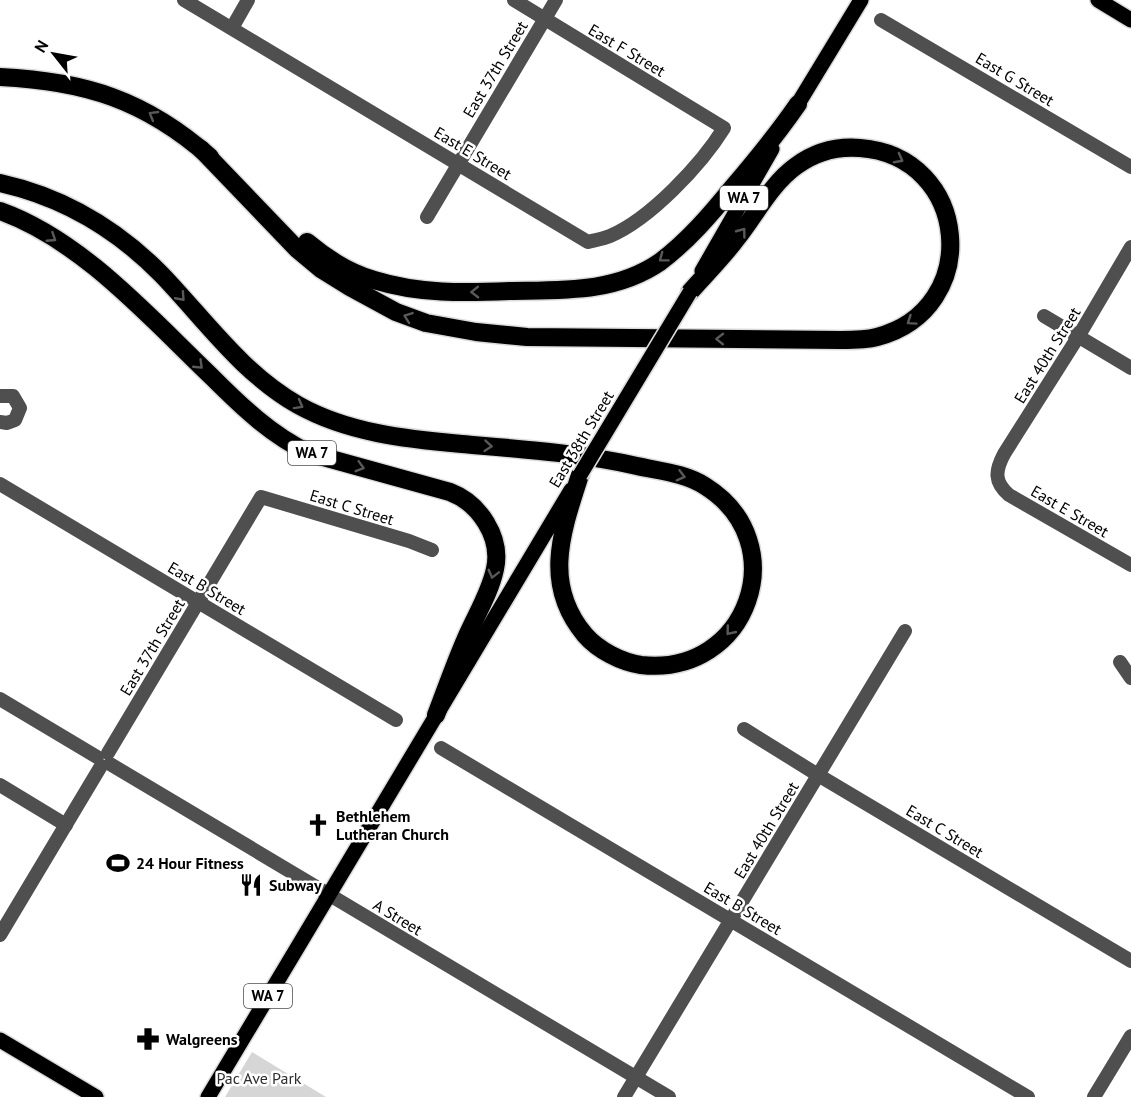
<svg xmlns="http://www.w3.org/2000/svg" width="1131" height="1097" font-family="'PT Sans',sans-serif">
<rect width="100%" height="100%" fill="#fff"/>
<path fill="#d6d6d6" d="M252,1052l74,45h-101z"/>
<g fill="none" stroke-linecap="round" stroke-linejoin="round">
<g stroke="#dbdbdb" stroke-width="18">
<g id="major">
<path d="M1098,0l33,20"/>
<path d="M793,112l68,-112"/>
<path d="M702,271l70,-122"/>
<path d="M0,1040l96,57"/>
<path d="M208,1097l363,-607"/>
</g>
</g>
<g stroke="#dbdbdb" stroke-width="21">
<g id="highway">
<path d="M0,77c85,4 145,23 210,80"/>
<path d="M201,149l96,100 24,20 29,18 46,25 30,11 50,9 51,5 314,3c12,0 25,0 36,-3 107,-28 93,-181 -17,-189 -24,-2 -45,4 -64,18 -24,17 -40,48 -58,71 -14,19 -32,37 -48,55"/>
<path d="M0,183c63,14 117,46 162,92 44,46 80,98 136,130 50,28 108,34 164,39 58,5 118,9 175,22 22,5 48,7 68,20 90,56 44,191 -64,179 -20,-3 -43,-15 -56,-30 -43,-51 -23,-104 -5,-160"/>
<path d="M0,211c82,29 150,107 212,166 29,29 59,58 97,76l141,39c29,11 52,45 45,77 -5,24 -19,46 -29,69 -11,25 -20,51 -30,77"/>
<path d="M307,242c19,16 43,31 67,38 45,14 90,13 136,11 52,-1 105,2 150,-29 28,-21 51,-48 73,-75 23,-27 45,-54 65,-83"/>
</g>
</g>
<g stroke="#4f4f4f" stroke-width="14">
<path d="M184,0l404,242c7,-2 15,-3 22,-6 40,-17 91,-71 114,-108l-210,-128"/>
<path d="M881,20l250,147"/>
<path d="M232,28l16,-28"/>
<path d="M427,217l129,-217"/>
<path d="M1131,247l-53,90 -74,117c-9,17 -10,28 5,41l122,70"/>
<path d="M1044,316l87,52"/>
<path d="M0,396h13l7,12 -5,12 -8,3 -7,-1"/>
<path d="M0,484l396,236"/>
<path d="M1120,662l11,16"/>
<path d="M0,699l97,58"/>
<path d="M744,729l74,46 313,186"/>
<path d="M441,748l587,349"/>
<path d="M108,753l153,-256 148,44 23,9"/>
<path d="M110,764l559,333"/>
<path d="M0,785l66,40"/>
<path d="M0,935l101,-169"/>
<path d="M624,1097l281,-466"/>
<path d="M1094,1097l37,-61"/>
</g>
<use href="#major" stroke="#000" stroke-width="15"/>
<use href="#highway" stroke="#000" stroke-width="18"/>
<g stroke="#dbdbdb" stroke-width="18" stroke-linecap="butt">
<path id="major-bridge" d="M580,475l110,-183"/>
</g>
<use href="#major-bridge" stroke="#000" stroke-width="15"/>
</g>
<defs><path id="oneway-chevron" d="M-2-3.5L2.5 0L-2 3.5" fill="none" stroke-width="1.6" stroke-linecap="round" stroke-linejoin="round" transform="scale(1.5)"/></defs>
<g stroke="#595959">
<use href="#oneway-chevron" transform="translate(153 115) rotate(-150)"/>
<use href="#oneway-chevron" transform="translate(899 159) rotate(28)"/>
<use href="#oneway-chevron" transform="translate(742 232) rotate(-53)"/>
<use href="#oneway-chevron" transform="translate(52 238) rotate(33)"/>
<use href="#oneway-chevron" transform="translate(663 258) rotate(143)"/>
<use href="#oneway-chevron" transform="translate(475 292) rotate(179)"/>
<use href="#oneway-chevron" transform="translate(181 297) rotate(48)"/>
<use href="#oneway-chevron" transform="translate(408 317) rotate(-160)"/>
<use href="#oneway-chevron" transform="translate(911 321) rotate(146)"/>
<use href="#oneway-chevron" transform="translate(720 339) rotate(-179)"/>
<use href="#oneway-chevron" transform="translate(199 365) rotate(44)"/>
<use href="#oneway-chevron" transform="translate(299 405) rotate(29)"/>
<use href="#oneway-chevron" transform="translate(488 446) rotate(5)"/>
<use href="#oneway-chevron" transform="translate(360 467) rotate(16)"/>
<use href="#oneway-chevron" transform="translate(681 476) rotate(15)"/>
<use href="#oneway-chevron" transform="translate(493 574) rotate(104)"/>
<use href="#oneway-chevron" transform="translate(730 631) rotate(129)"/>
</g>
<defs>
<g id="church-bare" transform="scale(1.8)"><path d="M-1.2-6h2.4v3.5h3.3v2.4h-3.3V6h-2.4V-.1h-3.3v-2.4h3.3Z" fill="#000" stroke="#fff" stroke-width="2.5" paint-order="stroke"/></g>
<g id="stadium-bare" transform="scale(1.8)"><path d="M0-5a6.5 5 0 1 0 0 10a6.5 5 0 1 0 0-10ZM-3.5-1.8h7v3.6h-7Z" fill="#000" stroke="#fff" stroke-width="2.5" paint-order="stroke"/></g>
<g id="restaurant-bare" transform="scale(1.8)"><path d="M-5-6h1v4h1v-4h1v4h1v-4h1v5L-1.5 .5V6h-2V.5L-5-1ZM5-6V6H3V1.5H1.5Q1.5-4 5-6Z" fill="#000" stroke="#fff" stroke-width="2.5" paint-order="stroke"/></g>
<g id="pharmacy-bare" transform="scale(1.8)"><path d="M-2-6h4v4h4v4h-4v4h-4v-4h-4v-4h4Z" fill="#000" stroke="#fff" stroke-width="2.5" paint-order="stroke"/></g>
</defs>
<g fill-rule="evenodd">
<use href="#church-bare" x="318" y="825"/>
<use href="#stadium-bare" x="118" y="863"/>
<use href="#restaurant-bare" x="251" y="885"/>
<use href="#pharmacy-bare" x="148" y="1039"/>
</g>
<g text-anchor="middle" stroke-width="5" stroke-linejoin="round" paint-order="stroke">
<g fill="#fff" stroke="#4c4c4c" stroke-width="1.5">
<rect x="720" y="186" width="48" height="24" rx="4.5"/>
<rect x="288" y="441" width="48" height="24" rx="4.5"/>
<rect x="244" y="984" width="48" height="24" rx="4.5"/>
</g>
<g font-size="15" font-weight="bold" fill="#000">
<text x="744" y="203">WA 7</text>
<text x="312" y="458">WA 7</text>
<text x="268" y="1001">WA 7</text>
</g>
<g font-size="16" fill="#000" stroke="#fff">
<text transform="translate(627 50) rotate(31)" y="6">East F Street</text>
<text transform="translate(495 69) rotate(-59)" y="6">East 37th Street</text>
<text transform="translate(1015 79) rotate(31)" y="6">East G Street</text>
<text transform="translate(473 153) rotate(31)" y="6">East E Street</text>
<text transform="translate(1047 355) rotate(-58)" y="6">East 40th Street</text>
<text transform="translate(581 439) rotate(-59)" y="6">East 38th Street</text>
<text transform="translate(352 507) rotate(17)" y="6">East C Street</text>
<text transform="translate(1070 511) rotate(30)" y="6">East E Street</text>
<text transform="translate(207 588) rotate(31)" y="6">East B Street</text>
<text transform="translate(152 647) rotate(-59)" y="6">East 37th Street</text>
<text transform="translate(766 830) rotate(-59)" y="6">East 40th Street</text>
<text transform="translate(945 831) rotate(31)" y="6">East C Street</text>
<text transform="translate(743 908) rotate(31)" y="6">East B Street</text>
<text transform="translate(398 917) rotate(31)" y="6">A Street</text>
</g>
<g font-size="16" font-weight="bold" fill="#000" stroke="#fff" text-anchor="start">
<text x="336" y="822">Bethlehem<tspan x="336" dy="18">Lutheran Church</tspan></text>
<text x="136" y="869">24 Hour Fitness</text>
<text x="269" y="891">Subway</text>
<text x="166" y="1045">Walgreens</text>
</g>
<g font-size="16" fill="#2d2d2d" stroke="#fff">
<text x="259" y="1084">Pac Ave Park</text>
</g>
</g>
<g transform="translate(54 54) rotate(301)" stroke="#ffffff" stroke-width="4.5" paint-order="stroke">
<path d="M0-4.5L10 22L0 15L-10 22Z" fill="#000000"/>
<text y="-9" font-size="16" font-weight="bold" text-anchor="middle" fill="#000000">N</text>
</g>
</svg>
